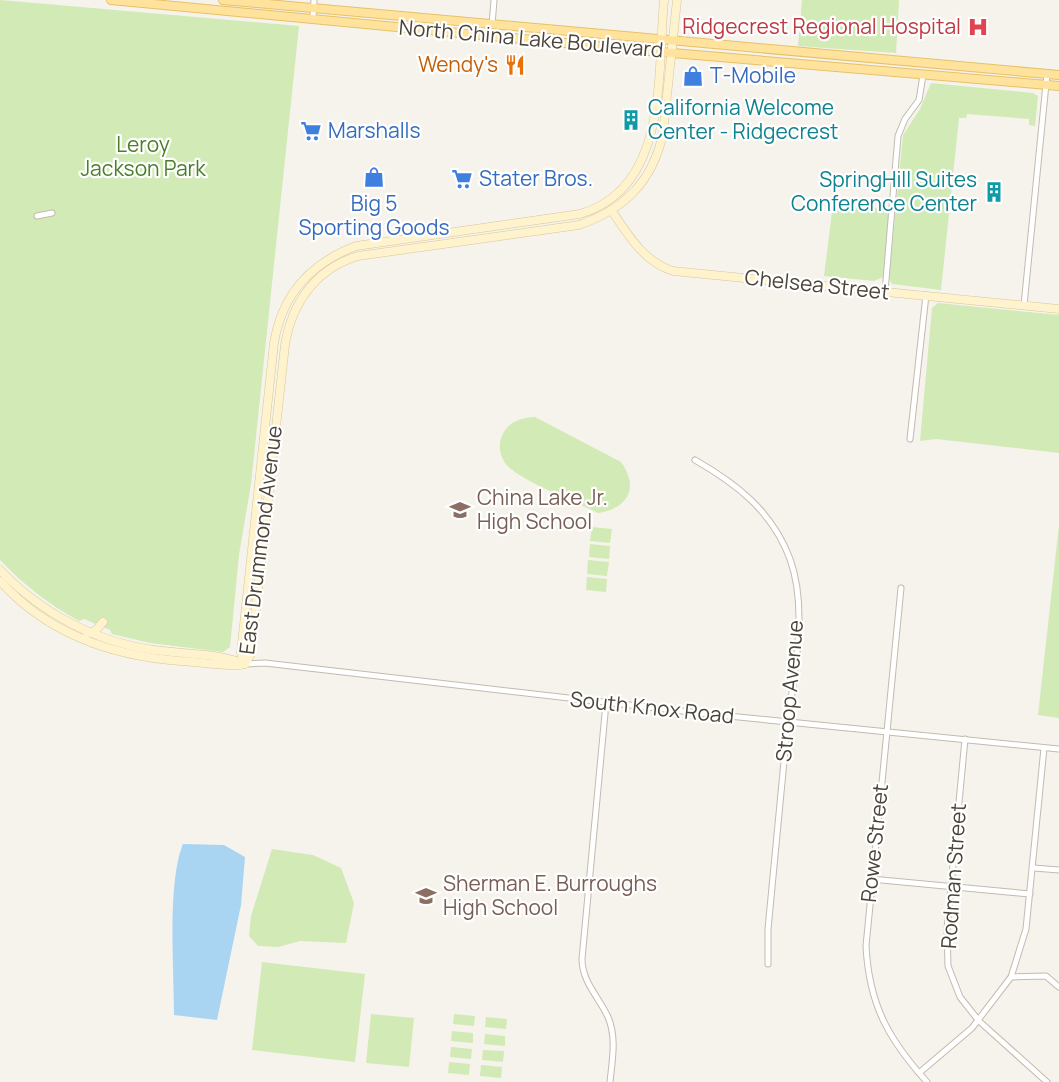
<svg xmlns="http://www.w3.org/2000/svg" width="1059" height="1082" font-family="Manrope,sans-serif">
<rect width="100%" height="100%" fill="#f6f3ec"/>
<g fill="#d2eab5">
<path d="M0,0l299,26 -48,458 -12,71 -9,92 -7,5 -73,-9 -38,-9 -2,-4 -26,-11 -5,2c-31,-17 -55,-36 -79,-61z"/>
<path d="M802,0h97l-3,53 -98,-7z"/>
<path d="M931,83l102,10 5,3 -3,30 -6,-1v-6l-62,-5 -1,4h-7l-18,172 -49,-6 -3,-6 14,-143 17,-26z"/>
<path d="M833,204l53,5 5,8 -8,60 -9,4 -50,-5z"/>
<path d="M938,303l121,12v138l-123,-14 -16,2 12,-133z"/>
<path d="M535,417l86,45c19,26 6,47 -23,51 -26,-13 -65,-27 -87,-44 -10,-7 -14,-22 -9,-33 6,-15 19,-18 33,-19z"/>
<path d="M1059,525v193l-21,-3z"/>
<path d="M592,527l20,2 -2,14 -20,-2z"/>
<path d="M590,544l20,2 -1,13 -20,-2z"/>
<path d="M588,560l21,2 -2,14 -20,-2z"/>
<path d="M587,577l20,2 -1,13 -20,-2z"/>
<path d="M272,849l41,6 28,13 13,35 -8,40 -46,-2 -22,6 -20,-1 -9,-10 2,-20z"/>
<path d="M262,962l103,12 -10,88 -103,-12z"/>
<path d="M371,1014l43,4 -5,49 -43,-4z"/>
<path d="M454,1014l21,2 -1,10 -21,-2z"/>
<path d="M486,1017l21,2 -1,10 -21,-2z"/>
<path d="M452,1031l21,2v10l-22,-2z"/>
<path d="M485,1034l20,2v10l-21,-2z"/>
<path d="M451,1047l21,2 -1,10 -21,-2z"/>
<path d="M483,1050l21,1 -1,11 -21,-2z"/>
<path d="M449,1062l21,2 -1,11 -21,-2z"/>
<path d="M481,1065l21,2 -1,11 -21,-2z"/>
</g>
<path fill="#a9d4f2" d="M183,844l41,1 21,12 -4,48 -24,115 -43,-5c0,-45 -7,-132 9,-171z"/>
<g fill="none" stroke-linecap="round" stroke-linejoin="round">
<g stroke="#c2bbae" stroke-width="7">
<g id="street">
<path d="M313,19l1,-19"/>
<path d="M492,25l2,-25"/>
<path d="M37,216l15,-3"/>
<path d="M885,292l13,-156 7,-17 14,-19 4,-25"/>
<path d="M1024,305l23,-231"/>
<path d="M910,439l16,-144"/>
<path d="M695,460c42,24 77,51 95,99 19,53 3,117 -3,171 -7,67 -13,133 -19,199v35"/>
<path d="M901,588l-35,358c3,58 22,93 61,136"/>
<path d="M245,664l20,-1 443,51 351,35"/>
<path d="M606,703l-24,256c0,23 17,38 26,58 9,21 4,44 2,65"/>
<path d="M965,739l-18,190 1,37 12,31 19,24 68,61"/>
<path d="M1034,868l25,2"/>
<path d="M871,879l159,15"/>
<path d="M1011,977l35,-1 13,11"/>
<path d="M919,1073l53,-45 39,-51 15,-48 18,-181"/>
</g>
</g>
<g stroke="#d6c79b" stroke-width="9">
<g id="secondary">
<path d="M612,211c16,24 32,51 61,60l386,38"/>
<path d="M0,570c41,43 96,72 154,80 31,4 62,3 91,14"/>
<path d="M0,581c47,52 112,75 181,80 20,1 39,5 59,4"/>
<path d="M87,633l8,-2 8,-9"/>
<path d="M245,664l6,-10 34,-309c7,-43 31,-76 73,-89l221,-31c46,-16 74,-44 84,-92l14,-133"/>
<path d="M245,664l-4,-11 33,-310c8,-49 37,-80 82,-97l224,-32c89,-26 77,-139 84,-214"/>
</g>
</g>
<g stroke="#e6c16a" stroke-width="10">
<g id="primary">
<path d="M111,0l538,51 410,35"/>
<path d="M223,0l836,75"/>
</g>
</g>
<use href="#street" stroke="#fff" stroke-width="5"/>
<use href="#secondary" stroke="#fff3cd" stroke-width="8"/>
<use href="#primary" stroke="#ffe39c" stroke-width="8"/>
</g>
<defs>
<g id="hospital-bare" transform="scale(1.62)"><path d="M-5-5h3v3.5h4V-5h3V5h-3V1.5h-4V5h-3Z" fill="#e0444e" stroke="#fff" stroke-width="2.5" paint-order="stroke"/></g>
<g id="restaurant-bare" transform="scale(1.62)"><path d="M-5-6h1v4h1v-4h1v4h1v-4h1v5L-1.5 .5V6h-2V.5L-5-1ZM5-6V6H3V1.5H1.5Q1.5-4 5-6Z" fill="#e8710a" stroke="#fff" stroke-width="2.5" paint-order="stroke"/></g>
<g id="shop-bare" transform="scale(1.62)"><path d="M-5-2.5h2.3a2.7 3.5 0 0 1 5.4 0H5L5.5 6h-11ZM-1.5-2.5h3a1.5 2.3 0 0 0-3 0Z" fill="#3f7fe0" stroke="#fff" stroke-width="2.5" paint-order="stroke"/></g>
<g id="building-bare" transform="scale(1.62)"><path d="M-4-6H4V6H1V3H-1V6H-4ZM-2.5-4.3h1.7v1.8h-1.7ZM.8-4.3h1.7v1.8H.8ZM-2.5-1h1.7V.8h-1.7ZM.8-1h1.7V.8H.8Z" fill="#0f9aa8" stroke="#fff" stroke-width="2.5" paint-order="stroke"/></g>
<g id="supermarket-bare" transform="scale(1.62)"><path d="M-6-5.5h2.5l.6 2H6L4.5 2H-2.5L-4.4-4H-6ZM-1.5 3.2a1.3 1.3 0 1 0 .1 0ZM3 3.2a1.3 1.3 0 1 0 .1 0Z" fill="#3f7fe0" stroke="#fff" stroke-width="2.5" paint-order="stroke"/></g>
<g id="school-bare" transform="scale(1.62)"><path d="M0-5L7-2L0 1L-7-2ZM-4 1L0 2.5L4 1V4Q0 6-4 4Z" fill="#8d6e63" stroke="#fff" stroke-width="2.5" paint-order="stroke"/></g>
</defs>
<g fill-rule="evenodd">
<use href="#hospital-bare" x="978" y="27"/>
<use href="#restaurant-bare" x="515" y="65"/>
<use href="#shop-bare" x="693" y="76"/>
<use href="#building-bare" x="631" y="120"/>
<use href="#supermarket-bare" x="311" y="131"/>
<use href="#shop-bare" x="374" y="177"/>
<use href="#supermarket-bare" x="462" y="179"/>
<use href="#building-bare" x="994" y="192"/>
<use href="#school-bare" x="460" y="510"/>
<use href="#school-bare" x="426" y="896"/>
</g>
<g text-anchor="middle" stroke-width="4.5" stroke-linejoin="round" paint-order="stroke">
<g font-size="21" fill="#be3a42" stroke="#fff" text-anchor="end">
<text x="961" y="34">Ridgecrest Regional Hospital</text>
</g>
<g font-size="21" fill="#4b4439" stroke="#fff">
<text transform="translate(531 39) rotate(5)" y="7">North China Lake Boulevard</text>
<text transform="translate(817 285) rotate(6)" y="7">Chelsea Street</text>
<text transform="translate(261 540) rotate(-83)" y="7">East Drummond Avenue</text>
<text transform="translate(790 691) rotate(-85)" y="7">Stroop Avenue</text>
<text transform="translate(652 708) rotate(6)" y="7">South Knox Road</text>
<text transform="translate(875 843) rotate(-84)" y="7">Rowe Street</text>
<text transform="translate(954 876) rotate(-86)" y="7">Rodman Street</text>
</g>
<g font-size="21" fill="#c56008" stroke="#fff" text-anchor="end">
<text x="498" y="72">Wendy's</text>
</g>
<g font-size="21" fill="#366cbe" stroke="#fff" text-anchor="start">
<text x="710" y="83">T-Mobile</text>
<text x="328" y="138">Marshalls</text>
<text x="479" y="186">Stater Bros.</text>
<text x="374" y="211" text-anchor="middle">Big 5<tspan x="374" dy="24">Sporting Goods</tspan></text>
</g>
<g font-size="21" fill="#0d838f" stroke="#fff" text-anchor="start">
<text x="648" y="115">California Welcome<tspan x="648" dy="24">Center - Ridgecrest</tspan></text>
<text x="977" y="187" text-anchor="end">SpringHill Suites<tspan x="977" dy="24">Conference Center</tspan></text>
</g>
<g font-size="21" fill="#4a7f2a" stroke="#fff">
<text x="143" y="152">Leroy<tspan x="143" dy="24">Jackson Park</tspan></text>
</g>
<g font-size="21" fill="#785e54" stroke="#fff" text-anchor="start">
<text x="477" y="505">China Lake Jr.<tspan x="477" dy="24">High School</tspan></text>
<text x="443" y="891">Sherman E. Burroughs<tspan x="443" dy="24">High School</tspan></text>
</g>
</g>
</svg>
